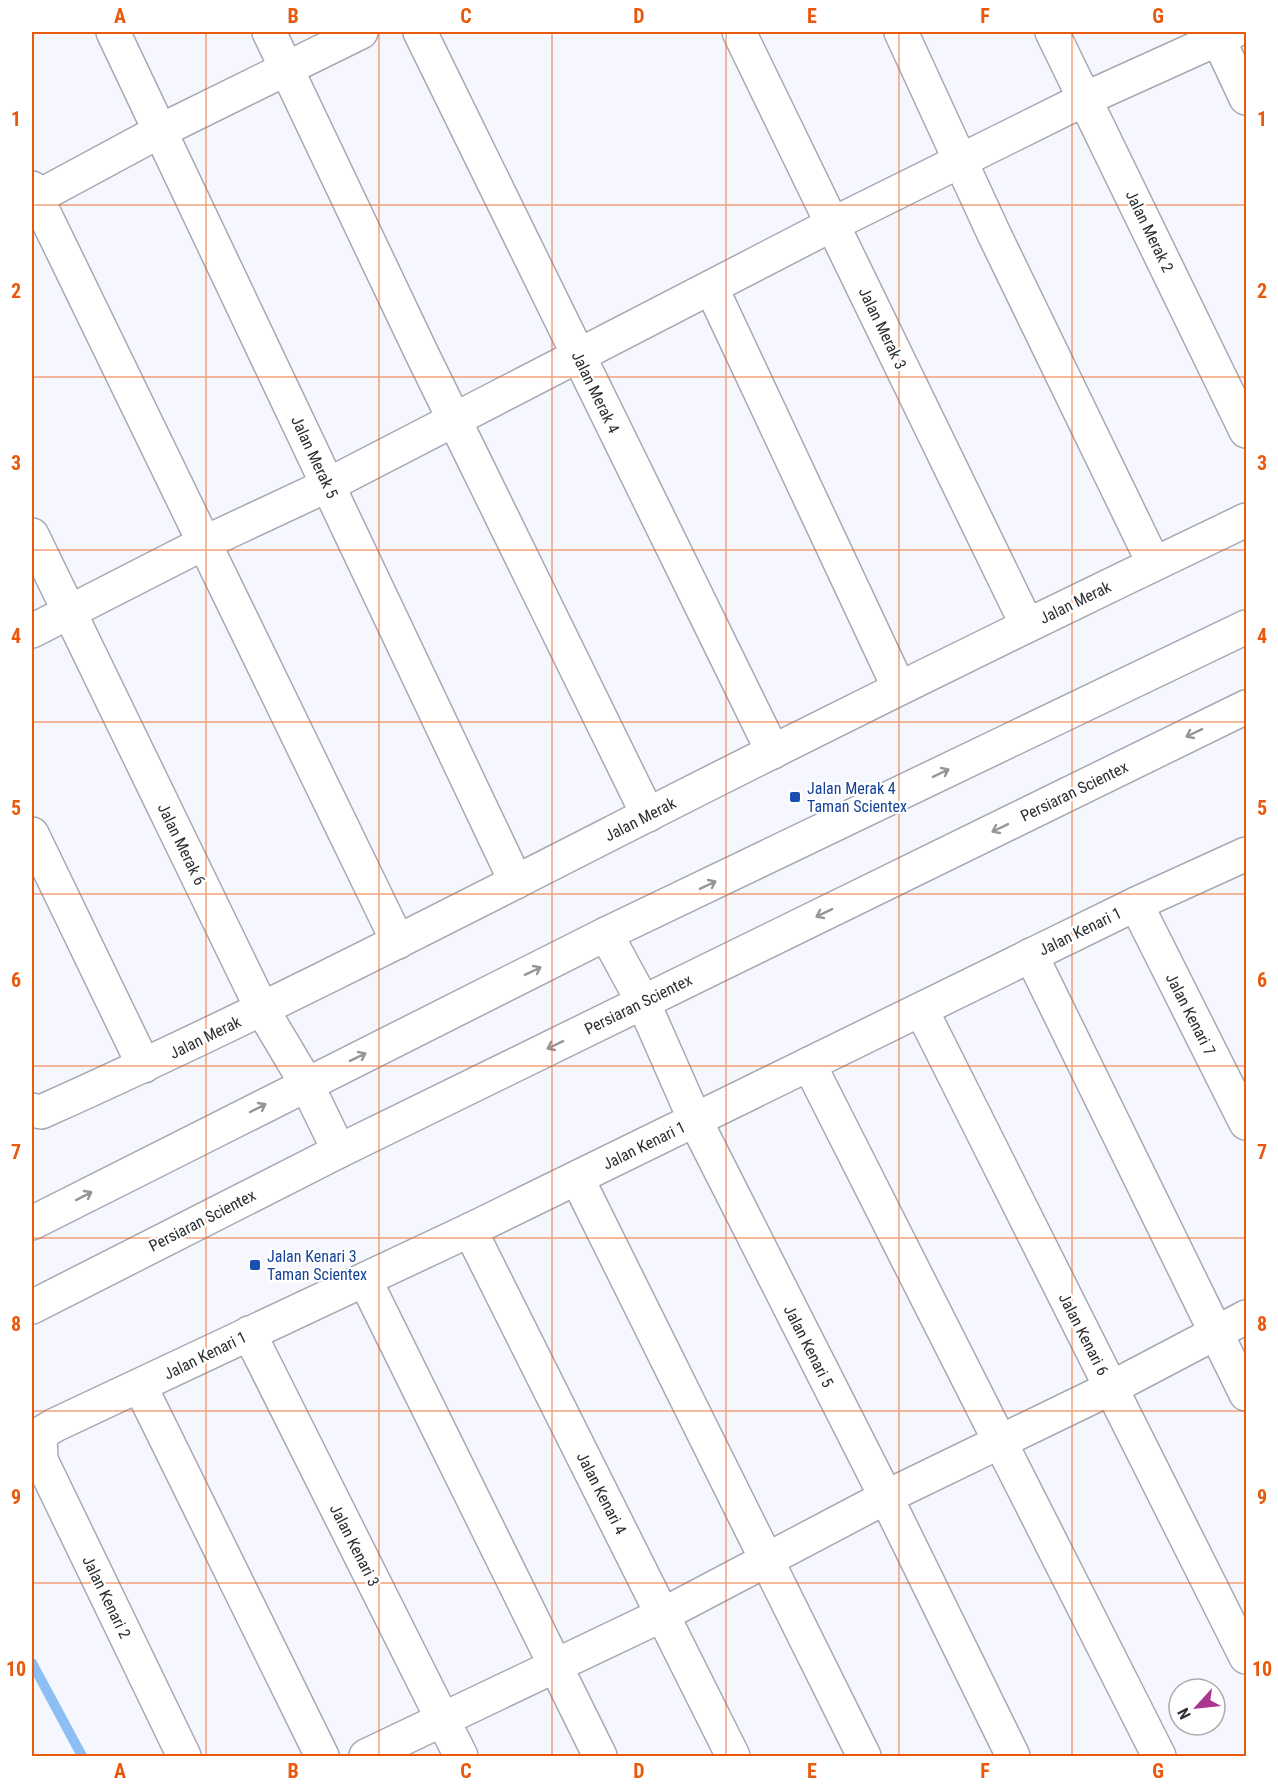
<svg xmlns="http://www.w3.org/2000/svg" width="1278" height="1788" font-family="'Roboto Condensed',sans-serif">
<rect width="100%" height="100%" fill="#f6f7fe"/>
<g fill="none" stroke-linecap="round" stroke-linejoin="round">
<path stroke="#8dbff5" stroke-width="10" d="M32,1663l50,93"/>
<g stroke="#a6a9b3" stroke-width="36">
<g id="minor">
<path d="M113,32l403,850"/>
<path d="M269,32l153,322 226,461"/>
<path d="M420,32l353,720"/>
<path d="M739,32l288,593"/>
<path d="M901,32l93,202 160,330"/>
<path d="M1052,32l194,399"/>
<path d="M1215,32l31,66"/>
<path d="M32,188l366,754"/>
<path d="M32,200l128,-69 201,-99"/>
<path d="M712,289l187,399"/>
<path d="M32,535l230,474 44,74 33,68"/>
<path d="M32,631l172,-88 124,-58 505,-261 252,-125 148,-67"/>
<path d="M32,834l112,232"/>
<path d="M1136,904l110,219"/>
<path d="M606,934l37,68 52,118 191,377 127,259"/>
<path d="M1031,955l215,439"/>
<path d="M922,1011l324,646"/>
<path d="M809,1064l350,692"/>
<path d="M32,1110l9,2c206,-92 406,-195 606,-297 199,-101 398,-199 599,-295"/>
<path d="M577,1178l287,578"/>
<path d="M32,1223l574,-289 640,-307"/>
<path d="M470,1230l263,526"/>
<path d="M365,1280l235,476"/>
<path d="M32,1307l307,-156 907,-444"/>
<path d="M249,1333l212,423"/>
<path d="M140,1386l182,370"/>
<path d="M184,1756l-143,-296 -1,-26 15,-9 415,-195 666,-326 110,-50"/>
<path d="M366,1756l298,-142 222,-117 225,-109 135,-71"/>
</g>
</g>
<use href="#minor" stroke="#fff" stroke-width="33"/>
</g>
<defs><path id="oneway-shaft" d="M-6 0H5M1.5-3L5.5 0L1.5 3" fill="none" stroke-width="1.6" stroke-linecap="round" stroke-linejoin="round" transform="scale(1.5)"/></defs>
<g stroke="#969698">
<use href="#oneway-shaft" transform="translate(1194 733) rotate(154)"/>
<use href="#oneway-shaft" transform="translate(941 773) rotate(-26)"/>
<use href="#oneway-shaft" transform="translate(1000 828) rotate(154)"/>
<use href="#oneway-shaft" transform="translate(708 885) rotate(-26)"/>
<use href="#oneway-shaft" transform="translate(824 913) rotate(154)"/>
<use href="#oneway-shaft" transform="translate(533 971) rotate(-26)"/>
<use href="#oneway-shaft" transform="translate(555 1045) rotate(154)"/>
<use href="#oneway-shaft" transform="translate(358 1057) rotate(-26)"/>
<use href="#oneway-shaft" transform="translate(258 1108) rotate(-27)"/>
<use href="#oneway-shaft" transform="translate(84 1196) rotate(-27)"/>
</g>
<path fill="none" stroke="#e8590c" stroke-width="1.5" stroke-opacity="0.55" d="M206,32v1724M379,32v1724M552,32v1724M726,32v1724M899,32v1724M1072,32v1724M32,205h1214M32,377h1214M32,550h1214M32,722h1214M32,894h1214M32,1066h1214M32,1238h1214M32,1411h1214M32,1583h1214"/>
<g fill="#1a4fb4" stroke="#fff" stroke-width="2">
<rect x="789" y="791" width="12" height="12" rx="3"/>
<rect x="249" y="1259" width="12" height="12" rx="3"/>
</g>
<g text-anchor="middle" stroke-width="4.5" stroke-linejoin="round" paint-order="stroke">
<g font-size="16" fill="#2d2e32" stroke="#fff">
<text transform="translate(1150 231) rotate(64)" y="6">Jalan Merak 2</text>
<text transform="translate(883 328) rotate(64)" y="6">Jalan Merak 3</text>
<text transform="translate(596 392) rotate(64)" y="6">Jalan Merak 4</text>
<text transform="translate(315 457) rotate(65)" y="6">Jalan Merak 5</text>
<text transform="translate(1075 602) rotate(-26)" y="6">Jalan Merak</text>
<text transform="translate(1074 791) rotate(-26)" y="6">Persiaran Scientex</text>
<text transform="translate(640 819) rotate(-27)" y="6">Jalan Merak</text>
<text transform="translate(182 844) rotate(64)" y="6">Jalan Merak 6</text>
<text transform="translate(1080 931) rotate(-26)" y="6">Jalan Kenari 1</text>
<text transform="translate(638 1004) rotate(-26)" y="6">Persiaran Scientex</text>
<text transform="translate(1191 1014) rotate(63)" y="6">Jalan Kenari 7</text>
<text transform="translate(205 1037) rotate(-26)" y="6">Jalan Merak</text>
<text transform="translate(644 1145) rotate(-26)" y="6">Jalan Kenari 1</text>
<text transform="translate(202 1220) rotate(-27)" y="6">Persiaran Scientex</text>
<text transform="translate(1084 1334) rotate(63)" y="6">Jalan Kenari 6</text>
<text transform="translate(809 1346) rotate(63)" y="6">Jalan Kenari 5</text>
<text transform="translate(205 1355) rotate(-26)" y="6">Jalan Kenari 1</text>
<text transform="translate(602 1493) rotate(63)" y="6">Jalan Kenari 4</text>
<text transform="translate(355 1545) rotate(63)" y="6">Jalan Kenari 3</text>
<text transform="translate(107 1597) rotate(64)" y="6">Jalan Kenari 2</text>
</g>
<g font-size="16" fill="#164399" stroke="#fff" text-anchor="start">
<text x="807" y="794">Jalan Merak 4<tspan x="807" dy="18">Taman Scientex</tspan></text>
<text x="267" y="1262">Jalan Kenari 3<tspan x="267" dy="18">Taman Scientex</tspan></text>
</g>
</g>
<rect width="1278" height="1788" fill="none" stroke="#ffffff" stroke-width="66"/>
<g transform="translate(1197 1707) rotate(243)"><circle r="28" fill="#ffffff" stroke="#ababad" stroke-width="1.5"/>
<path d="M0-4.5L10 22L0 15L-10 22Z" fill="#ac368d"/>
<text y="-9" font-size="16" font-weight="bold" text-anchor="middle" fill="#2d2e32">N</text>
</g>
<rect x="33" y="33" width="1212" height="1722" fill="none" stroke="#e8590c" stroke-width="2"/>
<g font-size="20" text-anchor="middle" font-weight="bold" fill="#e8590c">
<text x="120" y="23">A</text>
<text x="293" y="23">B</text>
<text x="466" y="23">C</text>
<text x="639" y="23">D</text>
<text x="812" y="23">E</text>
<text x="985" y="23">F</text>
<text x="1158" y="23">G</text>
<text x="16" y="126">1</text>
<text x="1262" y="126">1</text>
<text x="16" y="298">2</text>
<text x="1262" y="298">2</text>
<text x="16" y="470">3</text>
<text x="1262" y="470">3</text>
<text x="16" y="643">4</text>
<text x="1262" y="643">4</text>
<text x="16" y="815">5</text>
<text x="1262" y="815">5</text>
<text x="16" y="987">6</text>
<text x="1262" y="987">6</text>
<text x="16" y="1159">7</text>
<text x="1262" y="1159">7</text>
<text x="16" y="1331">8</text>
<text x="1262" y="1331">8</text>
<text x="16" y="1504">9</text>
<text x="1262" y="1504">9</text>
<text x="16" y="1676">10</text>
<text x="1262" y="1676">10</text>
<text x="120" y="1778">A</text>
<text x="293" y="1778">B</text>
<text x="466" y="1778">C</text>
<text x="639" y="1778">D</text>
<text x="812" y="1778">E</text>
<text x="985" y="1778">F</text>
<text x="1158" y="1778">G</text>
</g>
</svg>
